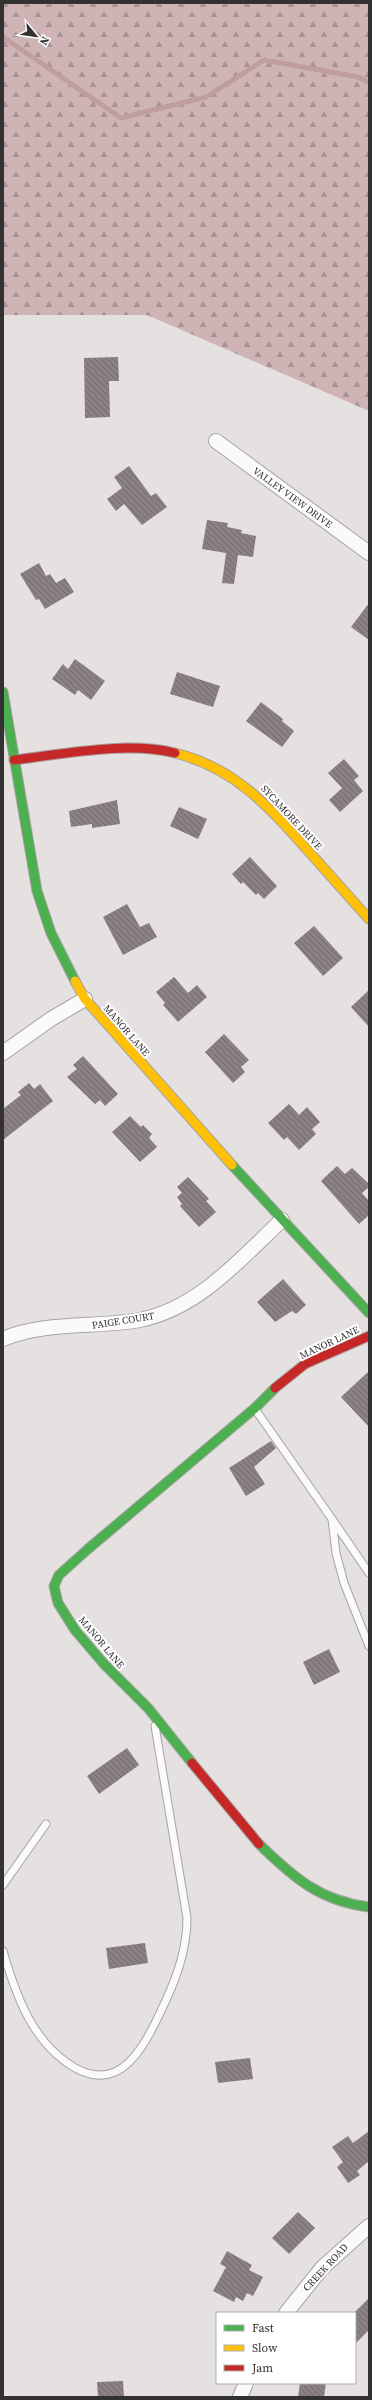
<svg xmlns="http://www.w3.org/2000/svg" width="372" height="2400" font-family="'Source Serif 4',serif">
<defs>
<pattern id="forest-firs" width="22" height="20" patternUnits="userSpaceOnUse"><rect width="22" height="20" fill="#cfb4b6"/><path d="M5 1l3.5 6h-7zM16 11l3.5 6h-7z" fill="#a99395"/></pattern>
<pattern id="building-back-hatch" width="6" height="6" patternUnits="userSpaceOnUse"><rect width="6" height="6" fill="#8b8182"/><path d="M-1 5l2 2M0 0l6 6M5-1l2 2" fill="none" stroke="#726a6b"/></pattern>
</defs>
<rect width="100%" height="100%" fill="#e6e1e1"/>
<path fill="url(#forest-firs)" d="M3,3h366v408l-222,-96h-144z"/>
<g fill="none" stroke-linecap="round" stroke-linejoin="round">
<path stroke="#c09ea0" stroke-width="5" d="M3,37l118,81 85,-21 58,-37 94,17 11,5"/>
</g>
<g fill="url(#building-back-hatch)">
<path d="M118,357l1,24h-10l1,36 -25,1 -1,-60z"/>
<path d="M129,466l22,30 5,-3 11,14 -25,18 -18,-21 -8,7 -9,-12 15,-11 -8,-11z"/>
<path d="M207,520l21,3 -1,4 15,3 -1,3 15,3 -3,21 -15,-2 -4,29 -12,-1 4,-30 -24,-4z"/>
<path d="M39,563l7,13 4,-2 6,9 9,-5 9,14 -29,17 -6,-10 -3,1 -16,-26z"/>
<path d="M369,603v37l-18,-13z"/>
<path d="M75,659l30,22 -14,19 -13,-10 -3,5 -23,-16 11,-15 5,5z"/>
<path d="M177,672l43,14 -7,21 -43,-13z"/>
<path d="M261,702l22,17 -1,2 12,10 -12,16 -36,-26z"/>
<path d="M344,759l15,17 -5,4 9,11 -23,21 -11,-12 13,-12 -14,-15z"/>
<path d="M117,800l3,24 -28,4v-4l-21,3 -2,-16z"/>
<path d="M179,807l28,12 -9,20 -28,-13z"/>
<path d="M250,857l27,29 -13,13 -6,-6 -2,2 -13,-13 -2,2 -9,-10z"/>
<path d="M127,904l13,23 9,-4 8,14 -34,18 -20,-38z"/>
<path d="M314,926l29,32 -20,18 -29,-33z"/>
<path d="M174,977l14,16 9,-8 10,12 -29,25 -15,-17 2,-2 -9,-11z"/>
<path d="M369,990v37l-18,-20z"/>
<path d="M224,1034l25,26 -8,7 4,5 -12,11 -28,-31z"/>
<path d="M83,1056l35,38 -13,12 -5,-6 -5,4 -28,-27 10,-8 -4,-4z"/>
<path d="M29,1083l5,6 6,-5 13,17 -50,39v-31l18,-14 -3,-3z"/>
<path d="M289,1104l10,11 8,-8 13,15 -8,7 4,5 -17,16 -12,-13 -3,3 -16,-17z"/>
<path d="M130,1116l11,11 2,-2 9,9 -3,4 8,9 -17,15 -28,-30z"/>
<path d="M337,1166l8,8 7,-6 17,16v3l-7,6 7,8v14l-10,9 -38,-43z"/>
<path d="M188,1177l21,22 -3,2 10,11 -17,15 -19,-21 2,-2 -5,-7 5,-4 -5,-6z"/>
<path d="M283,1279l23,26 -10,9 -4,-3 -17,11 -18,-20z"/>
<path d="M369,1371v56l-28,-30z"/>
<path d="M271,1441l5,7 -22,19 11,17 -19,12 -17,-28z"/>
<path d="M329,1649l11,23 -26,13 -11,-23z"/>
<path d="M127,1748l12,17 -40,29 -12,-18z"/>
<path d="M145,1943l3,20 -39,6 -3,-21z"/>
<path d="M250,2058l3,21 -35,4 -3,-21z"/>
<path d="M369,2131v30l-12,10 3,4 -12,8 -11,-16 6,-5 -11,-15 16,-11 5,7z"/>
<path d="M298,2212l17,16 -26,26 -17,-16z"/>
<path d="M227,2251l25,14 -3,5 14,7 -10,19 -6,-3 -4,8 -7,-4 -2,5 -21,-11 13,-24 -6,-3z"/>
<path d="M369,2298v32l-14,14v-32z"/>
<path d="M123,2381l1,16h-26l-1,-15z"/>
<path d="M300,2383h26l-2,14h-26z"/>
</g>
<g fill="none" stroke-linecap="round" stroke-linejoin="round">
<g stroke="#a7a3a3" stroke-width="9">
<g id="lane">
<path d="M255,1409l77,110 4,34 8,30 25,63"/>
<path d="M332,1519l37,54"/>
<path d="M3,1885l43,-61"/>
<path d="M3,1951c7,24 16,52 29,73 15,25 50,62 83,48 21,-9 36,-40 45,-59 15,-31 27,-61 27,-95l-32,-192"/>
</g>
</g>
<g stroke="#a7a3a3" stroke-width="16">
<g id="street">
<path d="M216,441l153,112"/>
<path d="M3,1053l48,-34 34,-20"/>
<path d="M3,1339c42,-18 93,-11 137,-19 59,-12 100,-61 142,-100"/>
<path d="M286,2313l36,-45 47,-42"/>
<path d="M240,2397l6,-14"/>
</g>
</g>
<g stroke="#a7a3a3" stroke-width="11">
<g id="fast">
<path d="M3,692l34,199 14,42 24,48"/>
<path d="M232,1165l137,148"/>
<path d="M192,1763l-44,-55 -44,-44 -29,-34 -17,-27 -4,-17 5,-11 29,-26 167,-141 20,-20"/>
<path d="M259,1844c35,34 61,57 110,63"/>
</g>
</g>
<g stroke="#a7a3a3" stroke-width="11">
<g id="slow">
<path d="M175,753c61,15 95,55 135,100 20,22 39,44 59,66"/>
<path d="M75,981l10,18 147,166"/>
</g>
</g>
<g stroke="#a7a3a3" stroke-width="11">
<g id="jam">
<path d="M14,760c50,-6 113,-19 161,-7"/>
<path d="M275,1388l30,-24 64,-28"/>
<path d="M192,1763l67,81"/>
</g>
</g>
<use href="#lane" stroke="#fbfafa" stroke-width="7"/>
<use href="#street" stroke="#fbfafa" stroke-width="14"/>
<use href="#fast" stroke="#4caf50" stroke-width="9"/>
<use href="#slow" stroke="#ffc107" stroke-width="9"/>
<use href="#jam" stroke="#c62828" stroke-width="9"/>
</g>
<g text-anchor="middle" stroke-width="4" stroke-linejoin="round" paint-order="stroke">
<g font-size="10" fill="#333131" stroke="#fff">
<text transform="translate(293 497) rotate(36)" y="4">VALLEY VIEW DRIVE</text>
<text transform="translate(292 817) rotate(47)" y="4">SYCAMORE DRIVE</text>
<text transform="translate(127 1030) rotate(49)" y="4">MANOR LANE</text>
<text transform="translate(123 1320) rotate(-9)" y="4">PAIGE COURT</text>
<text transform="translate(329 1342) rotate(-25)" y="4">MANOR LANE</text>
<text transform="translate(102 1642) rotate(50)" y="4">MANOR LANE</text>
<text transform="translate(325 2267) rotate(-47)" y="4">CREEK ROAD</text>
</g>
</g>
<rect width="372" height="2400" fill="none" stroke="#333131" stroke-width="8"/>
<rect x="216" y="2312" width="140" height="72" fill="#ffffff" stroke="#adadad"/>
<rect x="224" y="2325" width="20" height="6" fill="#4caf50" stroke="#adadad"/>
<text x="252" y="2332" font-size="12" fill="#333131">Fast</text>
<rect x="224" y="2345" width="20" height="6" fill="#ffc107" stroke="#adadad"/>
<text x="252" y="2352" font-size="12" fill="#333131">Slow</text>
<rect x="224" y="2365" width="20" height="6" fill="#c62828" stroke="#adadad"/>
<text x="252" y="2372" font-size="12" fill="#333131">Jam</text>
<g transform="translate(36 36) rotate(119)" stroke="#ffffff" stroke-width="3" paint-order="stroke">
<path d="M0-3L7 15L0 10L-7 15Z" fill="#333131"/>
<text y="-6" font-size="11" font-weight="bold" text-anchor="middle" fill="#333131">N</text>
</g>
</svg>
